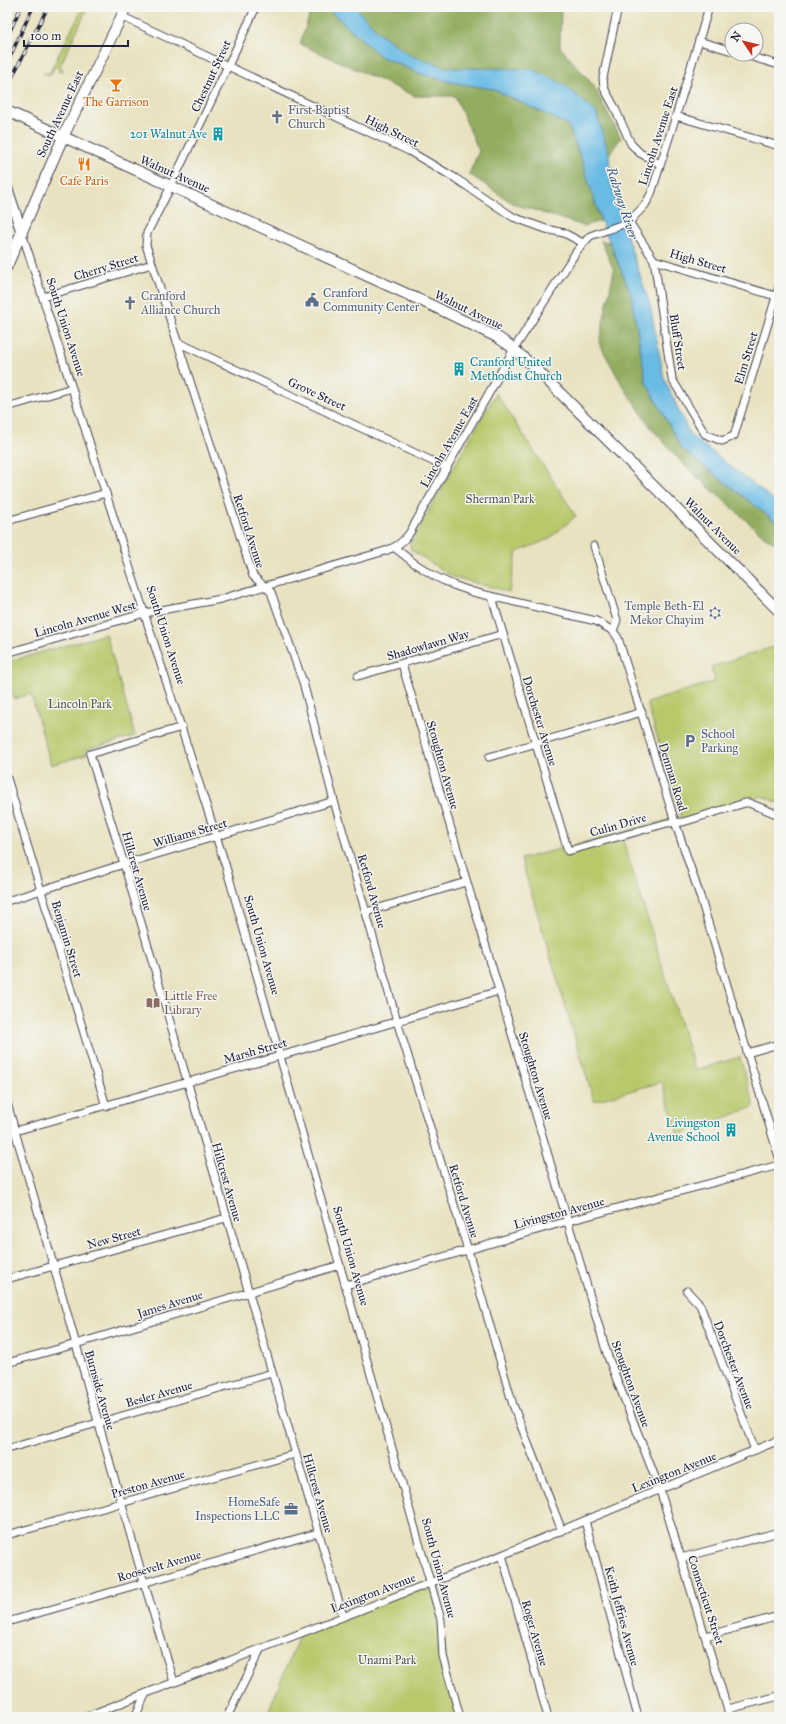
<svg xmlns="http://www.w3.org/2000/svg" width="786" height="1724" font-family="'IM FELL Great Primer',serif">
<rect width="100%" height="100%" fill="#f6f6f2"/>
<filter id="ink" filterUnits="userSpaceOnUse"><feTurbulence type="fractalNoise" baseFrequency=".025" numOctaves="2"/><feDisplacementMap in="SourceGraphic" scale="8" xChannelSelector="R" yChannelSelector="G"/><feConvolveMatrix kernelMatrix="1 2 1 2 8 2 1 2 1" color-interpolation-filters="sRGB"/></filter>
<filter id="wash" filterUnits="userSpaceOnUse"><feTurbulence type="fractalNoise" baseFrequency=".012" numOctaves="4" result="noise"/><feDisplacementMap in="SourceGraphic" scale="16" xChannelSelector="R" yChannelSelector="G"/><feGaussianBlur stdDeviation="0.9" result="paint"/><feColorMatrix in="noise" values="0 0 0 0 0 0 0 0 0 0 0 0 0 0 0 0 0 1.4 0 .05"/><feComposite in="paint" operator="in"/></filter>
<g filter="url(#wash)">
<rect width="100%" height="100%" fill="#e9e2c0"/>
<g fill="#b8c96c" stroke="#6d7654">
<path d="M83,7h5l-28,59 4,4 -6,2 2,-4 -3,-1 -3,1 -4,7 -7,-2 6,1z"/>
<path d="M496,393l80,123 -27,23 -32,13 -8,40 -56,-15 -42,-27 -1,-6z"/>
<path d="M106,634l29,102 -50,14 1,5 -35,10 -20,-71 -17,5 -7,-24v-13z"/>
<path d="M779,645v158l-17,-7 -139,44 72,230 45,-13 14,50 -76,28 -16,-53 -68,19 -73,-242 160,-42 -34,-114 68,-22 -4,-14z"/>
<path d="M439,1579l7,94 12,44h-192l35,-86z"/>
</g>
<g fill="#92ad60" stroke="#5a684e">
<path d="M309,7h17l54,49 41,18 30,8 42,7 75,36 14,36 19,60 -17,5 -70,-22 -45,-30 10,-23 -24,-55h-40l-115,-52 11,-34z"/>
<path d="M355,7h206l-1,40 33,38 28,53 -12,16 -13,-42 -64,-43 -84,-1 -39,-13 -33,-25z"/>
<path d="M601,241l8,1 22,52 15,88 36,67 97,75v22l-15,-10 -78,-69 -34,-38 -31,-46 -22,-40 15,-73z"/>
</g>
<path fill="#69bbe4" stroke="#466e90" d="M326,7h29l21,23 33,25 39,13 84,1 31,15 33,28 13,42 2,29 15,51 24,71 14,73 26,57 89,69v20l-97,-75 -36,-67 -15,-88 -30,-73 -19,-60 -14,-36 -75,-36 -42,-7 -30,-8 -41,-18z"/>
</g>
<g filter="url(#ink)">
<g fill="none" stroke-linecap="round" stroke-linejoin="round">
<g stroke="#403f4f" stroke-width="9">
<g id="street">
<path d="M256,7l-90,189 -19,37 -1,12 107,331 18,16 32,90 31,119 63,220 71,229 45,155 49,126"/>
<path d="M618,7l-15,71 1,10 10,18 17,38 9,9 20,11"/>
<path d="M121,16l288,135 46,27 58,39 33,12 18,4 19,10"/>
<path d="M699,41l33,10"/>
<path d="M742,54l37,11"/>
<path d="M676,116l103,30"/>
<path d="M629,222l25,38 125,37"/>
<path d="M22,233l204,634 215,753 2,36 17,61"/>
<path d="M654,260l18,119 33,55 17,7 12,-5 45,-149"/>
<path d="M43,297l109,-33"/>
<path d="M177,342l270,126"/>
<path d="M7,407l65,-19"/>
<path d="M7,521l99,-28"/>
<path d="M594,546l23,74 -4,11"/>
<path d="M395,548l19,15 22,14 17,8 20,7 123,29 17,10 5,7 57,184 25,74 79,261"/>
<path d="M492,597l76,254 99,-28 16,-1 62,-19h4l30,12"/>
<path d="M7,653l138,-40 76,-14 164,-48c11,-4 17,-8 24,-17l105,-185 62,-97 14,-16 39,-14 16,-17 6,-11 25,-78 33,-109"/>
<path d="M402,664l206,693 52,133 70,227"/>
<path d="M358,676l145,-42"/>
<path d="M182,727l-92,27 34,110 219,752"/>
<path d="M489,757l153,-45"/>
<path d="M7,778l99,328"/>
<path d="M7,901l117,-37 210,-63"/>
<path d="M366,912l100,-30"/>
<path d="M747,1053l32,-9"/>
<path d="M7,1103l137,479 30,100"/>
<path d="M15,1131l265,-75 219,-65"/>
<path d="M7,1279l219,-61"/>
<path d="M346,1285l215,-62 218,-58"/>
<path d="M687,1291l13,14 55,145"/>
<path d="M7,1363l69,-19 264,-79"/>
<path d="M7,1449l265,-76"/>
<path d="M585,1521l53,196"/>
<path d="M7,1535l288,-81"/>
<path d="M502,1555l46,162"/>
<path d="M681,1558l98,-26"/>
<path d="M7,1622l310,-89"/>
<path d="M706,1636l73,-20"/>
<path d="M728,1709l51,-13"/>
<path d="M85,1717l417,-162 277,-115"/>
<path d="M135,1717l10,-22"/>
<path d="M227,1717l34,-69"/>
</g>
</g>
<g stroke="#403f4f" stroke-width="12">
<g id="secondary">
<path d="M7,111l426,195 64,31 12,8 24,21 246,245"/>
<path d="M7,188l15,45"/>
<path d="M7,266l56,-129 63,-130"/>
</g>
</g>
<use href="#street" stroke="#fff" stroke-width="7"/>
<use href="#secondary" stroke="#fff" stroke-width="10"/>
<g stroke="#22223b" stroke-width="3.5">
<g id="rail">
<path d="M7,37l14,-30"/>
<path d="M7,63l26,-56"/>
<path d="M7,87l41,-80"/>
</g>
</g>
<use href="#rail" stroke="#f6f6f2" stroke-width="2" stroke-dasharray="6" stroke-linecap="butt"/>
</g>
</g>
<defs>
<g id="bar-bare" transform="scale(1.08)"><path d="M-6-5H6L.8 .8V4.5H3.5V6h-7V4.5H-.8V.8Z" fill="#e8710a" stroke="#f6f6f2" stroke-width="2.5" paint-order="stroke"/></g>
<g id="church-bare" transform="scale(1.08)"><path d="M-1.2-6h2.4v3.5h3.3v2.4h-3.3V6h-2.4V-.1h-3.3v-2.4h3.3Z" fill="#6b7280" stroke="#f6f6f2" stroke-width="2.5" paint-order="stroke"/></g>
<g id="building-bare" transform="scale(1.08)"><path d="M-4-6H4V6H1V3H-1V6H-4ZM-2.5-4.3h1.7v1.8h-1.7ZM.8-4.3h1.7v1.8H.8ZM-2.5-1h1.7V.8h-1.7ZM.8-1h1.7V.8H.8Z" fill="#0f9aa8" stroke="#f6f6f2" stroke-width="2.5" paint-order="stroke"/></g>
<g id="restaurant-bare" transform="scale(1.08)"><path d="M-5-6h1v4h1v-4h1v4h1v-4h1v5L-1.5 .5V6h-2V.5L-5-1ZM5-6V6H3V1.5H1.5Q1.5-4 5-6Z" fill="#e8710a" stroke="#f6f6f2" stroke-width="2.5" paint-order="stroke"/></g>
<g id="civic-bare" transform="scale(1.08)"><path d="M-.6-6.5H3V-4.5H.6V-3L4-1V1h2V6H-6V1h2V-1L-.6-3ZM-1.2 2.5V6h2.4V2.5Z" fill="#5c6f8a" stroke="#f6f6f2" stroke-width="2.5" paint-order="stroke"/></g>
<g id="synagogue-bare" transform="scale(1.08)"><path d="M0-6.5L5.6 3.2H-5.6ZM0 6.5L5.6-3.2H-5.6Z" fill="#6b7280" stroke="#f6f6f2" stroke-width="2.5" paint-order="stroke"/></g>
<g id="parking-bare" transform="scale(1.08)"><path d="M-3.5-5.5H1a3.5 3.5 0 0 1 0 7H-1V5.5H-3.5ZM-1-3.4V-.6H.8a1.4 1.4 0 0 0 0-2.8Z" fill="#5c6f8a" stroke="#f6f6f2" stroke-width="2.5" paint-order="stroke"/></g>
<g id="library-bare" transform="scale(1.08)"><path d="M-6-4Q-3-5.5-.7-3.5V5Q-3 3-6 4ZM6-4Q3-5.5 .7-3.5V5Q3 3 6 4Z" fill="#8d6e63" stroke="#f6f6f2" stroke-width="2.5" paint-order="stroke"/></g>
<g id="office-bare" transform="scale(1.08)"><path d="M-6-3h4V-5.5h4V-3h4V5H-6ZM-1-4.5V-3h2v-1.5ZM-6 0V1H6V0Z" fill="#5c6f8a" stroke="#f6f6f2" stroke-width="2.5" paint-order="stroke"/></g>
</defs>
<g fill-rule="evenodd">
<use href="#bar-bare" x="116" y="85"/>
<use href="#church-bare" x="277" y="117"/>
<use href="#building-bare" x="218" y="134"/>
<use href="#restaurant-bare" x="84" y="164"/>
<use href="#civic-bare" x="312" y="300"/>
<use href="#church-bare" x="130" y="303"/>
<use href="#building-bare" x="459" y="369"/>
<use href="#synagogue-bare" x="715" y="613"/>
<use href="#parking-bare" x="690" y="741"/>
<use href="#library-bare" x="153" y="1003"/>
<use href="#building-bare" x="731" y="1130"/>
<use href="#office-bare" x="291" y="1509"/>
</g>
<g text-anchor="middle" stroke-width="3" stroke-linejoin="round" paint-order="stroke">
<g font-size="12" fill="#22223b" stroke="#f6f6f2">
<text transform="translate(211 76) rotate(-65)" y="4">Chestnut Street</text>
<text transform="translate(60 114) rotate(-65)" y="4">South Avenue East</text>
<text transform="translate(392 131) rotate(26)" y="4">High Street</text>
<text transform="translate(658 136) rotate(-72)" y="4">Lincoln Avenue East</text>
<text transform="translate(175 174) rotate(24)" y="4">Walnut Avenue</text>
<text transform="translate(698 261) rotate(16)" y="4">High Street</text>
<text transform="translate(106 267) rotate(-17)" y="4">Cherry Street</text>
<text transform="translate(469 310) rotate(26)" y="4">Walnut Avenue</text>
<text transform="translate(66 327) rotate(72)" y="4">South Union Avenue</text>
<text transform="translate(678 342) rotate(81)" y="4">Bluff Street</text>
<text transform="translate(746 358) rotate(-73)" y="4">Elm Street</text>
<text transform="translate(317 394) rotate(25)" y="4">Grove Street</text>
<text transform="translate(449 442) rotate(-60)" y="4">Lincoln Avenue East</text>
<text transform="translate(713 526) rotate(45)" y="4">Walnut Avenue</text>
<text transform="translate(249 531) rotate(72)" y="4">Retford Avenue</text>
<text transform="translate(85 619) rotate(-16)" y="4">Lincoln Avenue West</text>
<text transform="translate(166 635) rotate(72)" y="4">South Union Avenue</text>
<text transform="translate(428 645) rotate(-16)" y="4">Shadowlawn Way</text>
<text transform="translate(540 721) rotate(73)" y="4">Dorchester Avenue</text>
<text transform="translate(443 765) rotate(74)" y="4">Stoughton Avenue</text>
<text transform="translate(673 777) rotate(73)" y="4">Denman Road</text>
<text transform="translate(618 825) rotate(-16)" y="4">Culin Drive</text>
<text transform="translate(190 833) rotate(-16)" y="4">Williams Street</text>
<text transform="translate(137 871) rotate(74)" y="4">Hillcrest Avenue</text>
<text transform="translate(372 891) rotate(74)" y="4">Retford Avenue</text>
<text transform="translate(67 939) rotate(73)" y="4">Benjamin Street</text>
<text transform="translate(262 945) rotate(74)" y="4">South Union Avenue</text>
<text transform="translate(255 1051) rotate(-16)" y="4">Marsh Street</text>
<text transform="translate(536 1076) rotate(73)" y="4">Stoughton Avenue</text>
<text transform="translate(227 1182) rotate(74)" y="4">Hillcrest Avenue</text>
<text transform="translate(464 1201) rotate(73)" y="4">Retford Avenue</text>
<text transform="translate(559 1213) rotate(-15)" y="4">Livingston Avenue</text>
<text transform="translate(114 1238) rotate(-15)" y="4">New Street</text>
<text transform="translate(351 1256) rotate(74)" y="4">South Union Avenue</text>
<text transform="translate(170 1304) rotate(-17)" y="4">James Avenue</text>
<text transform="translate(734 1365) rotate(69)" y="4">Dorchester Avenue</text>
<text transform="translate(631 1384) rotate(70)" y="4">Stoughton Avenue</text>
<text transform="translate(100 1390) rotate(74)" y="4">Burnside Avenue</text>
<text transform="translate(159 1394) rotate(-16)" y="4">Besler Avenue</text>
<text transform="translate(674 1472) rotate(-22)" y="4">Lexington Avenue</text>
<text transform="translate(148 1484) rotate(-16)" y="4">Preston Avenue</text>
<text transform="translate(318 1493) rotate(74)" y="4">Hillcrest Avenue</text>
<text transform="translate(159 1566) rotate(-16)" y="4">Roosevelt Avenue</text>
<text transform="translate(439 1568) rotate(75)" y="4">South Union Avenue</text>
<text transform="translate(373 1593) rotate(-21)" y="4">Lexington Avenue</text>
<text transform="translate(706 1600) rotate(72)" y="4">Connecticut Street</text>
<text transform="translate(622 1616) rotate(75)" y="4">Keith Jeffries Avenue</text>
<text transform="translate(535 1633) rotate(74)" y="4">Roger Avenue</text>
</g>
<g font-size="12" fill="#c56008" stroke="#f6f6f2">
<text x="116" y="106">The Garrison</text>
<text x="84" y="185">Cafe Paris</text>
</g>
<g font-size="12" fill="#5b616d" stroke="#f6f6f2" text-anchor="start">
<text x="288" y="114">First Baptist<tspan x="288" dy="14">Church</tspan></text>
<text x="141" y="300">Cranford<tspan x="141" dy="14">Alliance Church</tspan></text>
<text x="704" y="610" text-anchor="end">Temple Beth-El<tspan x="704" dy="14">Mekor Chayim</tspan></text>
</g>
<g font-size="12" fill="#0d838f" stroke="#f6f6f2" text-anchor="end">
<text x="207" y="138">201 Walnut Ave</text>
<text x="470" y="366" text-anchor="start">Cranford United<tspan x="470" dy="14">Methodist Church</tspan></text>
<text x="720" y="1127">Livingston<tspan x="720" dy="14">Avenue School</tspan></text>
</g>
<g font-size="12" fill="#4e5e75" stroke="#f6f6f2" text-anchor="start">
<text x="323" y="297">Cranford<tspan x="323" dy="14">Community Center</tspan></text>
<text x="701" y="738">School<tspan x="701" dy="14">Parking</tspan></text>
<text x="280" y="1506" text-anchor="end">HomeSafe<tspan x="280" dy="14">Inspections LLC</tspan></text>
</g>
<g font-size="12" fill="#4f544a" stroke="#f6f6f2">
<text x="500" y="503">Sherman Park</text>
<text x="80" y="708">Lincoln Park</text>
<text x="387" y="1664">Unami Park</text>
</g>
<g font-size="12" fill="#785e54" stroke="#f6f6f2" text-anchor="start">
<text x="164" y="1000">Little Free<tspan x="164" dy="14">Library</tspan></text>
</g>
<g font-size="13" font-style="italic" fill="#3b5876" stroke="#f6f6f2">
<text transform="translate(623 203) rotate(72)" y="5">Rahway River</text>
</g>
</g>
<rect width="786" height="1724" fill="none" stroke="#f6f6f2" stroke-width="24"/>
<g transform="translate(744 42) rotate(305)"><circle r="19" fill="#f6f6f2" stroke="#a1a1a9"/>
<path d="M0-3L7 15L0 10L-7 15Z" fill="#c8321e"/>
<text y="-6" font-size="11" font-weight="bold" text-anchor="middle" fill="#22223b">N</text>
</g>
<path d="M24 40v6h104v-6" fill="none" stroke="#22223b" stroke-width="2"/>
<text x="30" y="40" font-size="12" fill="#22223b" stroke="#f6f6f2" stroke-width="3" paint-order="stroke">100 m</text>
</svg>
